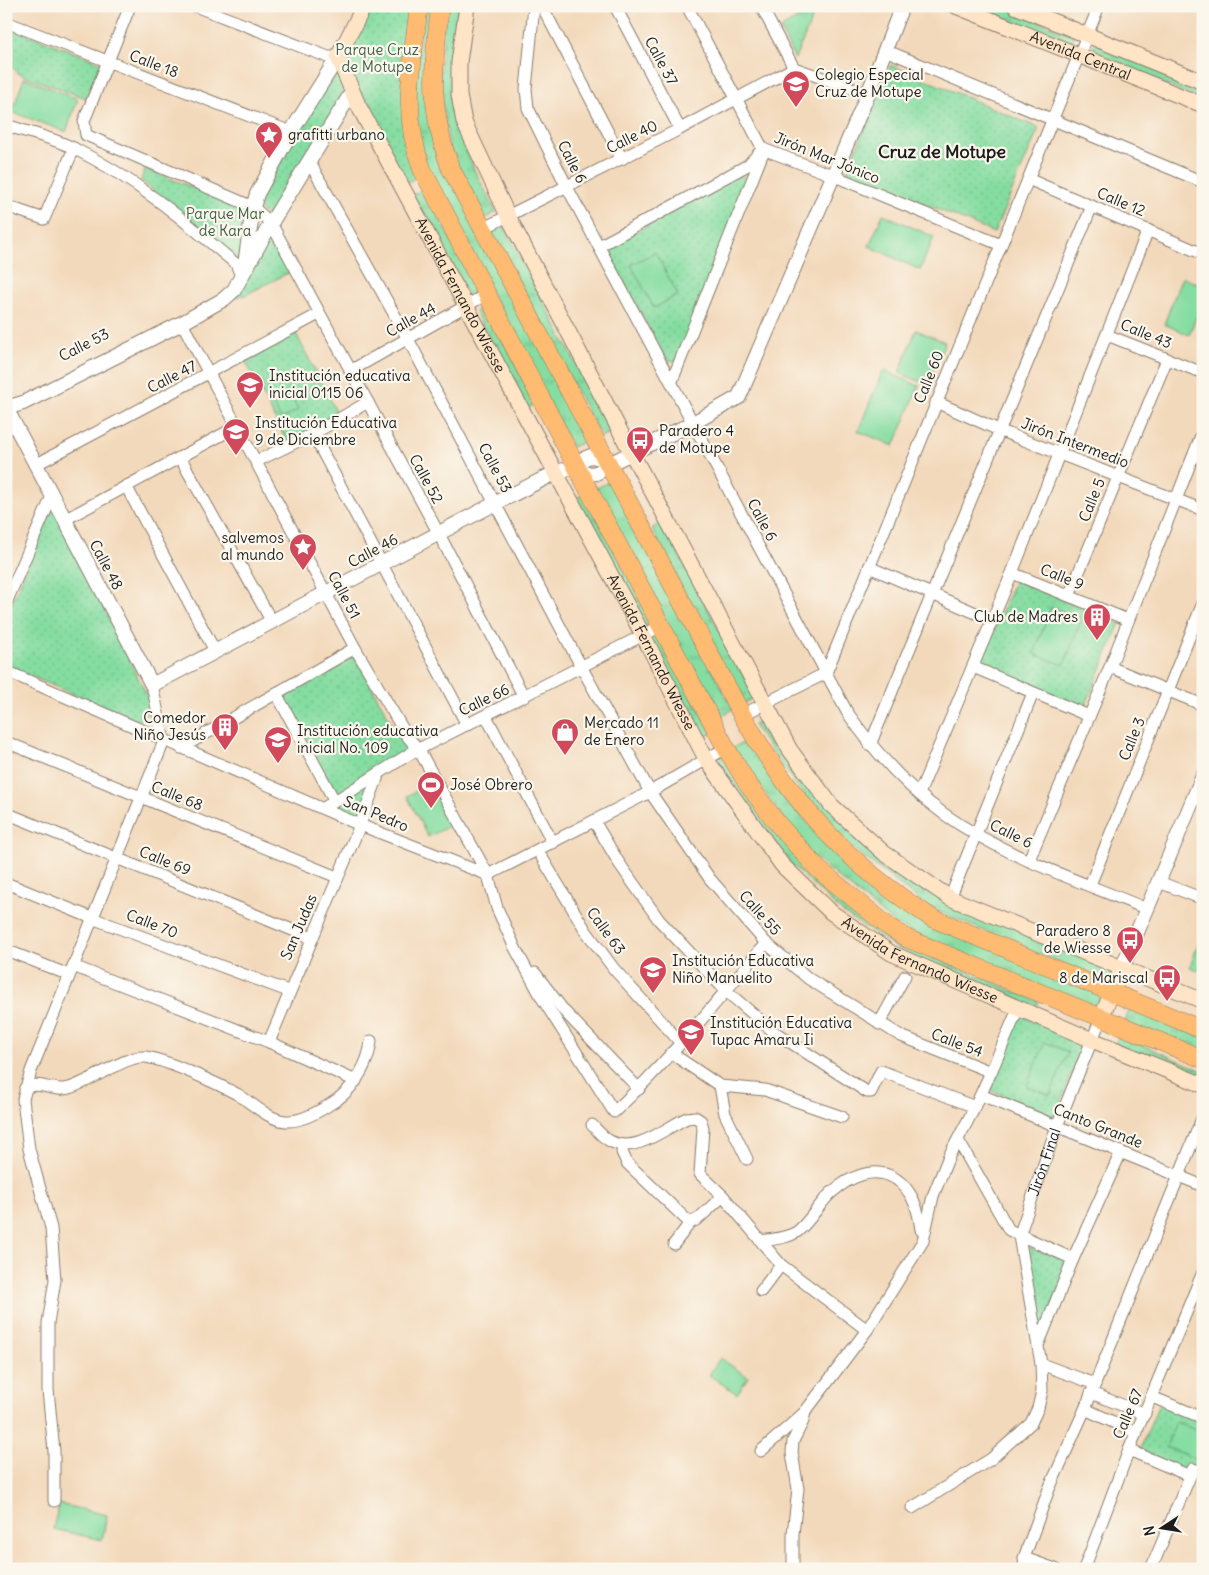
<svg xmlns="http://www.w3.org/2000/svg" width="1209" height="1575" font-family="Delius,sans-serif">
<defs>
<pattern id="grass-tufts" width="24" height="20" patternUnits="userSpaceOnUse" patternTransform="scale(1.25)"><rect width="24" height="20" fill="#85dda1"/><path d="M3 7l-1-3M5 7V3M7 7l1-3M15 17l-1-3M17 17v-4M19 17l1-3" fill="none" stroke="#72bd8a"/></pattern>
<pattern id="park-dots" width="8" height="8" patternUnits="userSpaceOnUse" patternTransform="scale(1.25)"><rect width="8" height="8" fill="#85dda1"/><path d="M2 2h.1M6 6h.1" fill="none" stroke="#72bd8a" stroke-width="1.8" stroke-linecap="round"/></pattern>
</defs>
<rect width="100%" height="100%" fill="#fbf7ec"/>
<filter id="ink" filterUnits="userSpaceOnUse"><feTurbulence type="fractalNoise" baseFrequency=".02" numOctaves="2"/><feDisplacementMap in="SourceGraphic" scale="10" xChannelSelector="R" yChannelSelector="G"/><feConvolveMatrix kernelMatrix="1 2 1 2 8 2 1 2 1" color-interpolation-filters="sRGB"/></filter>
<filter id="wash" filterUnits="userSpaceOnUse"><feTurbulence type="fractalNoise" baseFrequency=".0096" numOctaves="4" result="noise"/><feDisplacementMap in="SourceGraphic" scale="20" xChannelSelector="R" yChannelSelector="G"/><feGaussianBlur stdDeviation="1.12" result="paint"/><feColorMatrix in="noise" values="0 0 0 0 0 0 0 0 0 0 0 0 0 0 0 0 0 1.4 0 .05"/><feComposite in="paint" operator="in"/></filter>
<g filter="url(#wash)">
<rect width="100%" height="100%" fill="#f3d9bb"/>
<g fill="url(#grass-tufts)" stroke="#507c5e">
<path d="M423,6h11l-5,110 159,324 -16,7 -147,-281 -13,-57z"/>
<path d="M446,6h13c-5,46 -9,96 6,141 7,22 21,44 31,65l-11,7 -35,-68 -11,-69z"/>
<path d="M969,6h33l72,30 -4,11z"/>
<path d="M817,7l-22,52 -15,-30z"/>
<path d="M1095,43l108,44v13l-114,-46z"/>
<path d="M424,188l55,106 -10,5 -56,-104z"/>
<path d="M503,225l109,207 -11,5 -109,-206z"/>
<path d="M485,304l51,100 -10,5 -51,-98z"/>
<path d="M612,480l121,229 -16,11 -122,-231z"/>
<path d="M585,494l68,127 -10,6 -69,-128z"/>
<path d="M661,522l94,175 -13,7 -90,-175z"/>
<path d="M657,631l55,102 -9,5 -55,-101z"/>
<path d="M767,718l25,43 119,118 201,92 -4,12 -180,-76 -100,-78 -75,-104z"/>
<path d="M749,740c36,63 74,107 132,151l222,106 -8,14 -199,-86 -84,-69 -80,-108z"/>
<path d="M725,756l90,121 46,39 47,30 131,56 -4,8 -130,-56 -63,-42 -51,-48 -74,-103z"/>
<path d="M375,778l-16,42 -29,-13z"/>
<path d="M1130,1007l73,30v17l-78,-32z"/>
<path d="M1119,1035l84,36v11l-88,-38z"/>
</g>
<g fill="url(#park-dots)" stroke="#507c5e">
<path d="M368,6h46l3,171 -11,6 -38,-65 -25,-62z"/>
<path d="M6,26l96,37 -16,35 -67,-24 -13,-13z"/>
<path d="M337,61l12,30 -80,126 -13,-11z"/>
<path d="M891,65l148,63 -45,105 -147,-62z"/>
<path d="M145,169l104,40 -8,55 -100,-84z"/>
<path d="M740,174l12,10 -73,177 -13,-1 -60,-112z"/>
<path d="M270,226l24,44 -49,25 -8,2 -2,-4z"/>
<path d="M295,332l43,83 -51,27 -42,-82z"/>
<path d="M53,506l100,202 -15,13 -132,-55v-50z"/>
<path d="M1015,580l105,43 -36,86 -104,-44z"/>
<path d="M354,655l47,85 16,10 -81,49 -54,-101z"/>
<path d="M1019,1015l65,28 -29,74 -67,-28z"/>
<path d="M1024,1246l47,15 -25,61 -6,2 -3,-1z"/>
<path d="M1159,1404l44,18v46l-15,4 -48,-22z"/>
</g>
<g fill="#85dda1" stroke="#507c5e">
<path d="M24,78l54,21 -12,33 -54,-20z"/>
<path d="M883,214l51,23 -14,33 -51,-24z"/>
<path d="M655,252l23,43 -24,13 -23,-43z"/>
<path d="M1182,277l21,9v15l-14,34 -25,-11z"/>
<path d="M916,330l29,12 -17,43 -29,-12z"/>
<path d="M883,370l36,16 -25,60 -36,-15z"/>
<path d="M288,391l10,19 -17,9 -11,-19z"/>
<path d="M1051,607l31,11 -18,47 -30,-11z"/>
<path d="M433,782l22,41 -27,14 -21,-41z"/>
<path d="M1203,930v42l-13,-5z"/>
<path d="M1045,1042l23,10 -18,43 -23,-9z"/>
<path d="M720,1358l28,19 -11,17 -28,-19z"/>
<path d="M1176,1422l27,11v29l-37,-15z"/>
<path d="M59,1504l48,11 -5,25 -49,-11z"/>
</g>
</g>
<g filter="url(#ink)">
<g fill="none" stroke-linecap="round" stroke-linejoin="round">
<g stroke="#887a6c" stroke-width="13">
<g id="minor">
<path d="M130,6l-46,115 2,14 167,72 18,16 168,311 85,163"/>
<path d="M195,6l133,51h10"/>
<path d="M534,6l-8,83 2,19 39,79 280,525c27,39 58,74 97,102 59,42 136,67 203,95"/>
<path d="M542,6l80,153"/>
<path d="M615,6l65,123"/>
<path d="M687,6l76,143 69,26 169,70"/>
<path d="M761,6l33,62 74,26"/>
<path d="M6,22l285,110"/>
<path d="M885,50l318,132"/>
<path d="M6,125c23,8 48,13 69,24 61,30 110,72 161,115l6,14"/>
<path d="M309,161l99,178 174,329 68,124 60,87 56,64 43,36 92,57 90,36 27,-63"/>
<path d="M1028,179l175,75"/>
<path d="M6,206l38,13 30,-71"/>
<path d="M482,229l198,-100 114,-61"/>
<path d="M599,246l149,-81 11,-12"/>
<path d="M182,323l173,325 52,88 12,14 69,125 9,33 18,40 27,50 72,114c56,-52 103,-111 152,-169"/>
<path d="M1107,335l96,38"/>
<path d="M350,371l137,-77"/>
<path d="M672,381l92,-231"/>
<path d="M936,402l65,29 202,79"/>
<path d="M313,434l154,291"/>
<path d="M181,459l91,163"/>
<path d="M257,461l56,-27 55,-32"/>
<path d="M37,464l282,-150"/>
<path d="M126,486l89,165"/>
<path d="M64,520l174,-94"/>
<path d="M869,567l123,53"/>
<path d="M1012,573l116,47"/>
<path d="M1069,596l98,-237"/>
<path d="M6,603l46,-107"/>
<path d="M973,667l116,49"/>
<path d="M1110,667l93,38"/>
<path d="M6,671l354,154 128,50 162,-83 76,-44"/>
<path d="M276,693l58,107"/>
<path d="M742,715l84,-42 273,-667"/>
<path d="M486,716l67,127"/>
<path d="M6,742l331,135"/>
<path d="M870,745l222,-539"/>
<path d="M181,748l174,-100"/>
<path d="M919,794l93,-221 136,-343"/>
<path d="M324,808l87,-55 250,-127"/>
<path d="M6,813l306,125"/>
<path d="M594,821l25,42 40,57 67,71 47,40 94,61h4l10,-21 94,36"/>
<path d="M538,851l48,80 28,38 67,74"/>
<path d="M1029,860l81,-193 93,-236"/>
<path d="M1159,882l44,17"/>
<path d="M6,883l86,35 196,73"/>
<path d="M1090,885l113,-282"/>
<path d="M950,898l83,-205"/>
<path d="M6,950l63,25"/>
<path d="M73,966l196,76 87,39"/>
<path d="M535,973l29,38 75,78"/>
<path d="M879,1024l26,-48"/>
<path d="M269,1042l91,-217 19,-52"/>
<path d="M671,1053l49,33 45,4 77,27"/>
<path d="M720,1086l5,28 22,45"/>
<path d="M25,1088c15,-8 28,5 44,0 22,-6 57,-33 76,-31 20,2 73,27 92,37 15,9 32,26 49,27 18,1 39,-13 52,-22 17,-13 31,-36 33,-58"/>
<path d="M981,1095l222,91"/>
<path d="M592,1125c5,5 11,13 18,16 25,14 55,-13 77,-23l8,-1 6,4 2,7 -3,46 23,22 58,69 86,65"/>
<path d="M958,1140l51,90 64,29"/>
<path d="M623,1145l-1,7 5,11 63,60 8,-4 25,-23"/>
<path d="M761,1241c12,-2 28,-3 37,-10 13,-11 21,-27 33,-38 44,-39 84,-19 90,37"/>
<path d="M674,1244l16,-21"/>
<path d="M761,1291l20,-26"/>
<path d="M1039,1343l34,-84 48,-107"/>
<path d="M1041,1364l54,20"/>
<path d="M1091,1393l54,21"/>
<path d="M1152,1397l51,21"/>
<path d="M1085,1409l52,24"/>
<path d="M1129,1450l61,26"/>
<path d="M761,1451l44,-39 62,-82 56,-89 10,-45 16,-40 26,-49 16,-35"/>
<path d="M54,1501v-50l-6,-61v-67l7,-43 -4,-52 -22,-79 -6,-50 8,-28 133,-330 -12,-56"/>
<path id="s1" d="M912,1508l79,-49 40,-36 7,-15 4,-17 -1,-27 -22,-128 38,-110 44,-108"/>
<path d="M1024,1558l31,11"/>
<path d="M793,1569v-35l5,-45 -6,-36 1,-12 10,-20 2,-9"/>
<path d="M1025,1569l-1,-11 25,-69 36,-80 118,-293"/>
<path d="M1084,1569l45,-119 74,-178"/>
<path d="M1151,1569l42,-100 10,3"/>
</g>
</g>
<g stroke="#887a6c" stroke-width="16">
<g id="tertiary">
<path d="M245,265l8,-58 4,-13 34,-62 47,-75"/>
<path d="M6,408l146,277 344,-182 59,-30 21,-7 7,-7 8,-3 9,2 9,6"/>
<path d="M6,408l17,-5 159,-80 42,-24 10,-9 37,-67 81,-131"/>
<path d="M576,466c12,11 21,10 33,-2l84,-41 46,-26 129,-303 34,-88"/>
<path d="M1122,968l81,-192"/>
</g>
</g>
<g stroke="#887a6c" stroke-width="17">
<g id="secondary">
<path id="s2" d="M364,6l-26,51 20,48 284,528 64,126 76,106 50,48 59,40 201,87 111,45"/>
<path d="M467,6l-8,56v33l5,27 44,94 123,236 159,298 41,55 53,48 66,45 253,103"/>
<path id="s3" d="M956,6l247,99"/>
<path d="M1015,6l188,76"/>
<path d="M1101,1018l21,-50"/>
</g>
</g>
<g stroke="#887a6c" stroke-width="19">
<g id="primary">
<path d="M419,6c-7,58 -18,107 3,163l154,297 150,282 21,35 30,40 41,46 71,58 19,12 295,120"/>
<path d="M440,6c-7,63 -12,100 10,161l292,548c49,87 105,149 190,203l271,112"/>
</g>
</g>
<use href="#minor" stroke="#fff" stroke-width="11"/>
<use href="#tertiary" stroke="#fff" stroke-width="14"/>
<use href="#secondary" stroke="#ffe4c6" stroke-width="15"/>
<use href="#primary" stroke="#febb71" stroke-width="18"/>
</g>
</g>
<defs>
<g id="school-pin" transform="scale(1.4375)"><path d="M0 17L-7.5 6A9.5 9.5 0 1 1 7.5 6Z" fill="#d1495b" stroke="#fbf7ec"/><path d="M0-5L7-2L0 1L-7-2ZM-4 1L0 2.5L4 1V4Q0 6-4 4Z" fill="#fff"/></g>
<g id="sight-pin" transform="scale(1.4375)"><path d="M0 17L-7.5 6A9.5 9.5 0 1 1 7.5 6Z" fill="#d1495b" stroke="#fbf7ec"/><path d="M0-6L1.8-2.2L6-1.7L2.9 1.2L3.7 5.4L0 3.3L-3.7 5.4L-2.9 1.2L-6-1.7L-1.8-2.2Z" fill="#fff"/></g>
<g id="bus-pin" transform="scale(1.4375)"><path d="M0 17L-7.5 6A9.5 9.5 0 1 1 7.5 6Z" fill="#d1495b" stroke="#fbf7ec"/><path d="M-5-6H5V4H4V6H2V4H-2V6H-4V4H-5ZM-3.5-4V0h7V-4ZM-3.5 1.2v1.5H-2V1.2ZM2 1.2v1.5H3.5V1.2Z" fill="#fff"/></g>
<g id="building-pin" transform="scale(1.4375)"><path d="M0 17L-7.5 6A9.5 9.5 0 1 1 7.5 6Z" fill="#d1495b" stroke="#fbf7ec"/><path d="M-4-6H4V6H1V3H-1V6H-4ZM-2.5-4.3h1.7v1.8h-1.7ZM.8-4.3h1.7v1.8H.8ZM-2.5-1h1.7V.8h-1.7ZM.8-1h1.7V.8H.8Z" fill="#fff"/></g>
<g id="shop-pin" transform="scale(1.4375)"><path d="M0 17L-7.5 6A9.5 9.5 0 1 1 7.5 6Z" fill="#d1495b" stroke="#fbf7ec"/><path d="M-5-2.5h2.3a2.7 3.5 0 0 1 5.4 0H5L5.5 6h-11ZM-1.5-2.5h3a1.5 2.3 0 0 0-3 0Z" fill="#fff"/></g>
<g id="stadium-pin" transform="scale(1.4375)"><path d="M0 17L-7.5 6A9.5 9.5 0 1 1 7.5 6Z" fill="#d1495b" stroke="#fbf7ec"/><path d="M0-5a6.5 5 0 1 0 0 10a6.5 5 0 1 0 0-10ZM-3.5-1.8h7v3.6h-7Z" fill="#fff"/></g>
</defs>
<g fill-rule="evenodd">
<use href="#school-pin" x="796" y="84"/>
<use href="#sight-pin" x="269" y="135"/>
<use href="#school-pin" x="250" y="385"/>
<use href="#school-pin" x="236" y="432"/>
<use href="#bus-pin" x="640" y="440"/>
<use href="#sight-pin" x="303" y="547"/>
<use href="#building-pin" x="1097" y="617"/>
<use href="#building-pin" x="225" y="727"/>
<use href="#shop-pin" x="565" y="732"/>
<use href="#school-pin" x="278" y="740"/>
<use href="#stadium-pin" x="431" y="785"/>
<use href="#bus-pin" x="1130" y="940"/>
<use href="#school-pin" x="653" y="970"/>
<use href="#bus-pin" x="1167" y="978"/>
<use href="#school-pin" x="691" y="1032"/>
</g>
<g text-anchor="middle" stroke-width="4.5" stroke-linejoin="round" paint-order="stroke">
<g font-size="15" fill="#41604b" stroke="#fbf7ec">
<text x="377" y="55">Parque Cruz<tspan x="377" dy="17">de Motupe</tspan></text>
<text x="225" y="219">Parque Mar<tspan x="225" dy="17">de Kara</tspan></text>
</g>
<g font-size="15" fill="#1c1c1c" stroke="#fbf7ec">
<text dy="5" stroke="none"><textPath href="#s3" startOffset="134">Avenida Central</textPath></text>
<text transform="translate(661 61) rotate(62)" y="5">Calle 37</text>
<text transform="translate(154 64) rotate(21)" y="5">Calle 18</text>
<text transform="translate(632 137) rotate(-27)" y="5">Calle 40</text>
<text transform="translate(827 158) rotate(22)" y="5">Jirón Mar Jónico</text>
<text transform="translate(572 162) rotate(63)" y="5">Calle 6</text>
<text transform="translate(1121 202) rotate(23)" y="5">Calle 12</text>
<text dy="5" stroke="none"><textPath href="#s2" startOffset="325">Avenida Fernando Wiesse</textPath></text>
<text transform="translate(411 320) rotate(-29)" y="5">Calle 44</text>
<text transform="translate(1146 334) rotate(22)" y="5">Calle 43</text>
<text transform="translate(84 345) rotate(-27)" y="5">Calle 53</text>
<text transform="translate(172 377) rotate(-27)" y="5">Calle 47</text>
<text transform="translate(929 377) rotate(-68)" y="5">Calle 60</text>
<text transform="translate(1075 443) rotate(21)" y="5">Jirón Intermedio</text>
<text transform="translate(495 468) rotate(62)" y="5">Calle 53</text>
<text transform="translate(426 479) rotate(61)" y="5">Calle 52</text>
<text transform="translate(1092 500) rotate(-68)" y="5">Calle 5</text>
<text transform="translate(762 520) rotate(62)" y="5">Calle 6</text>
<text transform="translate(373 551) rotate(-28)" y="5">Calle 46</text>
<text transform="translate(106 565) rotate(62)" y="5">Calle 48</text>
<text transform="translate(1062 577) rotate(22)" y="5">Calle 9</text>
<text transform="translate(344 595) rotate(62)" y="5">Calle 51</text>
<text dy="5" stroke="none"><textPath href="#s2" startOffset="730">Avenida Fernando Wiesse</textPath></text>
<text transform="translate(484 700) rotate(-26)" y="5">Calle 66</text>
<text transform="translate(1132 739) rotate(-68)" y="5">Calle 3</text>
<text transform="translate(177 796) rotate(22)" y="5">Calle 68</text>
<text transform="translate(376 814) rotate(23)" y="5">San Pedro</text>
<text transform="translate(1011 834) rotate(26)" y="5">Calle 6</text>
<text transform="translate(165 861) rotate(22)" y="5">Calle 69</text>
<text transform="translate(760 913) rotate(48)" y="5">Calle 55</text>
<text transform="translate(152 924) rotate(21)" y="5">Calle 70</text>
<text transform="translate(299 927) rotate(-67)" y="5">San Judas</text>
<text transform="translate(606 931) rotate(54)" y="5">Calle 63</text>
<text dy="5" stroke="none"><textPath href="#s2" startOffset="1150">Avenida Fernando Wiesse</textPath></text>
<text transform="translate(957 1043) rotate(21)" y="5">Calle 54</text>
<text transform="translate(1098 1126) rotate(22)" y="5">Canto Grande</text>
<text dy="5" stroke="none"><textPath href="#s1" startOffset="416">Jirón Final</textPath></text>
<text transform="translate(1128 1414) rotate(-67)" y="5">Calle 67</text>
</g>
<g font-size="15" fill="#1c1c1c" stroke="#fbf7ec" text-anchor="start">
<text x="815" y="80">Colegio Especial<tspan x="815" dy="17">Cruz de Motupe</tspan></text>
<text x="288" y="140">grafitti urbano</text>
<text x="269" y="381">Institución educativa<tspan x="269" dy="17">inicial 0115 06</tspan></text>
<text x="255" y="428">Institución Educativa<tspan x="255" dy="17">9 de Diciembre</tspan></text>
<text x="659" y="436">Paradero 4<tspan x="659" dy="17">de Motupe</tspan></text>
<text x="284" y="543" text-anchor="end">salvemos<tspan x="284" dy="17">al mundo</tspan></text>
<text x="1078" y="622" text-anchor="end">Club de Madres</text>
<text x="206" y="723" text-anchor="end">Comedor<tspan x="206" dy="17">Niño Jesús</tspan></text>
<text x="584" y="728">Mercado 11<tspan x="584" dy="17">de Enero</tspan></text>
<text x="297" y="736">Institución educativa<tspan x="297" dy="17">inicial No. 109</tspan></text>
<text x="450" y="790">José Obrero</text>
<text x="1111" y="936" text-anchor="end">Paradero 8<tspan x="1111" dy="17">de Wiesse</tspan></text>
<text x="672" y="966">Institución Educativa<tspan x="672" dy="17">Niño Manuelito</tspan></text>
<text x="1148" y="983" text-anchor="end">8 de Mariscal</text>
<text x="710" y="1028">Institución Educativa<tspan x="710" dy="17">Tupac Amaru Ii</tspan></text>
</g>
<g font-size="18" font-weight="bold" fill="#1c1c1c" stroke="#fbf7ec">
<text x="942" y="158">Cruz de Motupe</text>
</g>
</g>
<rect width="1209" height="1575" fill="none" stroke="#fbf7ec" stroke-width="25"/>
<g transform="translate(1162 1528) rotate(258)" stroke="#fbf7ec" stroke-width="4" paint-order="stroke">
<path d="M0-4L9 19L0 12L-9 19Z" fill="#1c1c1c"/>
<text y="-8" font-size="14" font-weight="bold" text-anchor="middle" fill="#1c1c1c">N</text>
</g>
</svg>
